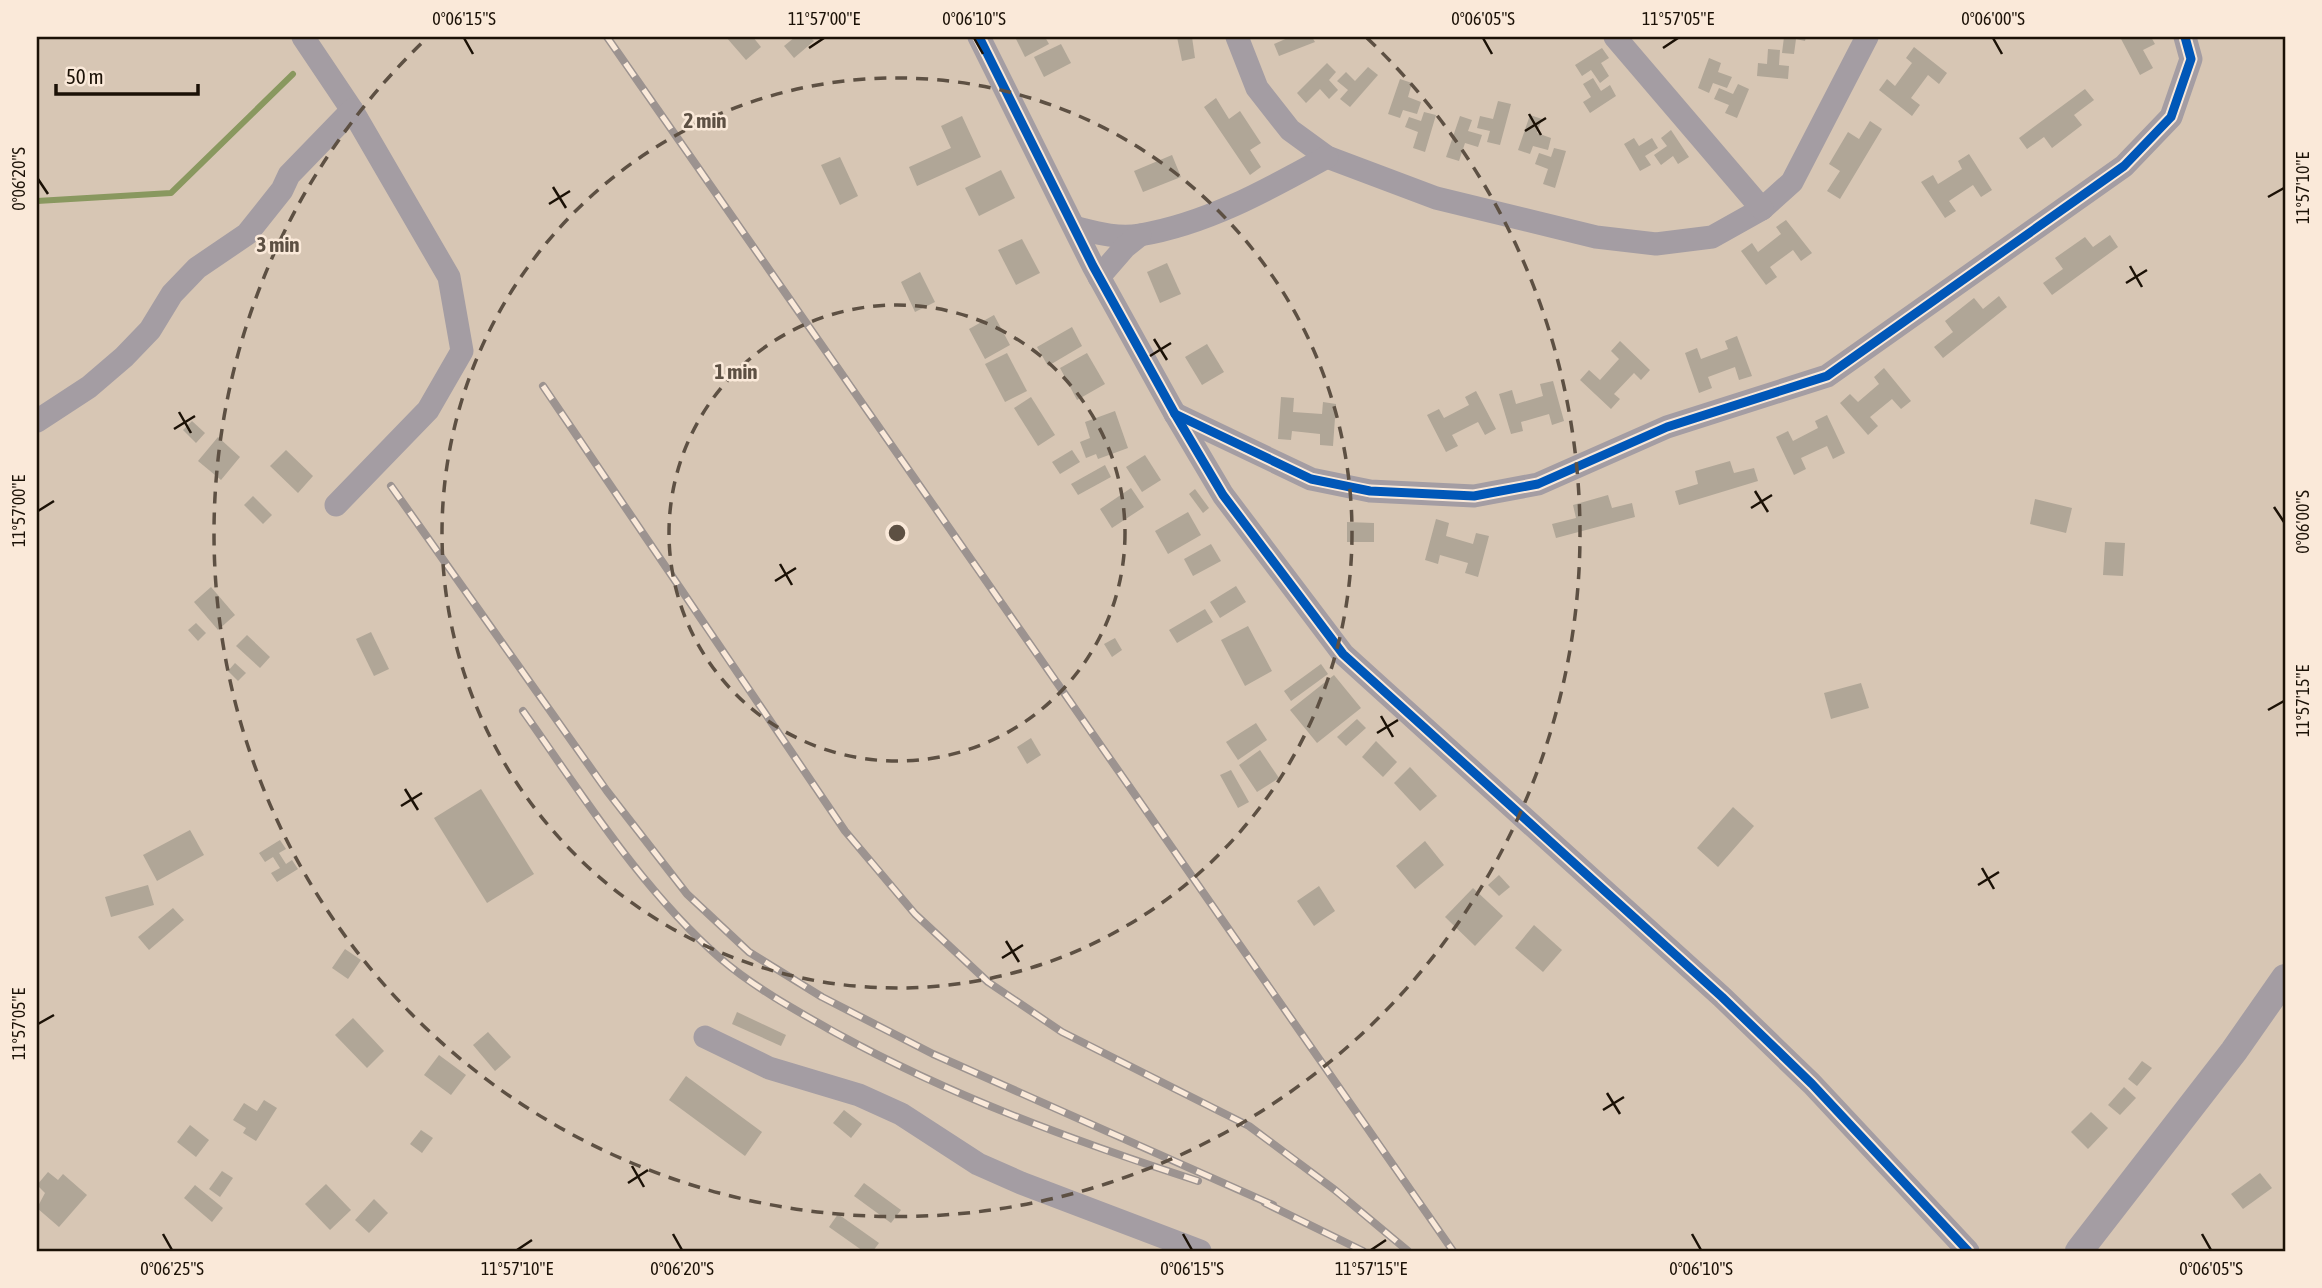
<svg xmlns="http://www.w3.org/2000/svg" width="2322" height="1288" font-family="'Asap Condensed',sans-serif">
<rect width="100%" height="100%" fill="#d7c6b4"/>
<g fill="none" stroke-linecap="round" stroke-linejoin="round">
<path stroke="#89985f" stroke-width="6" d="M37,201l134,-8 122,-119"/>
</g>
<g fill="#b0a697">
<path d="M726,37h27l8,10 -15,13z"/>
<path d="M795,37h15l4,4 -20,17 -10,-12z"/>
<path d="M1015,37h30l4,7 -24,13z"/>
<path d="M1177,37h15l3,21 -13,3z"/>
<path d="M1290,37h22l3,5 -36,14 -5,-12z"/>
<path d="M1784,37h22l-1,4 -9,-2 -2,15 -12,-1z"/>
<path d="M2120,37h31l4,7 -12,6 10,18 -13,7z"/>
<path d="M1061,44l10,19 -27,14 -10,-20z"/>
<path d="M1914,47l33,26 -8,11 -11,-9 -17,23 9,7 -8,11 -33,-26 8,-11 8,7 17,-23 -6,-5z"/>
<path d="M1602,48l7,10 -8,5 8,13 -9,7 -9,-13 -9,6 -7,-11z"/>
<path d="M1768,49l12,1 -1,15 10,1 -1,13 -31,-3 1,-13 9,1z"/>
<path d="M1709,58l12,5 -3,9 14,5 -5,11 -14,-5 -4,10 -11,-5z"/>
<path d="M1327,63l9,9 -7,8 9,10 -9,9 -9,-10 -14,14 -9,-10z"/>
<path d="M1368,67l10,8 -28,32 -10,-8 8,-9 -11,-9 9,-9 9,9z"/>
<path d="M1593,78l8,13 9,-6 6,11 -26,17 -7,-11 8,-5 -8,-13z"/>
<path d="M1400,79l12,4 -4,14 13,5 -4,12 -14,-4 -3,8 -12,-4z"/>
<path d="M1738,84l11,5 -12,29 -12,-5 4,-8 -15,-6 5,-11 14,6z"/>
<path d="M2085,89l9,11 -20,15 8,10 -30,23 -8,-11 -17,12 -8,-11z"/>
<path d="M1216,98l13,21 11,-8 21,32 -11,7 11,17 -11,8 -46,-68z"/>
<path d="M1498,101l13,3 -11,41 -13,-3 3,-11 -13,-3 3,-12 13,3z"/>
<path d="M1424,112l12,3 -11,37 -12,-4 5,-16 -13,-5 4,-10 12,4z"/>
<path d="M1530,115l12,4 -5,14 14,5 -3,12 -15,-4 -3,8 -12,-4z"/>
<path d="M962,116l19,41 -64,29 -8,-19 42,-19 -10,-22z"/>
<path d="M1460,116l12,4 -4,11 14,4 -4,12 -13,-4 -6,18 -13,-4z"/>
<path d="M1870,121l12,8 -42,70 -13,-8 13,-20 -11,-7 19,-32 11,7z"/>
<path d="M1671,130l18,27 -11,7 -5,-8 -12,9 -7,-10 13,-9 -6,-8z"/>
<path d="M1634,138l5,8 13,-8 6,10 -13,8 6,9 -11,6 -16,-27z"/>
<path d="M1554,148l12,3 -11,37 -12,-4 5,-15 -13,-5 4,-11 12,4z"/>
<path d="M1969,154l23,36 -11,7 -8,-12 -24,16 7,10 -11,7 -24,-36 12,-7 5,9 24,-15 -4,-8z"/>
<path d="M1172,155l9,22 -38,15 -9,-21z"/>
<path d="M840,157l18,39 -18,9 -19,-40z"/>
<path d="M1001,170l14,28 -36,18 -14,-28z"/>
<path d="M1786,220l26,33 -11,8 -8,-11 -23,17 7,10 -11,8 -25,-34 11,-8 6,9 23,-18 -5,-7z"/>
<path d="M2110,235l8,12 -66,48 -9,-12 20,-14 -8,-11 30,-21 8,10z"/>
<path d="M1022,239l18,34 -24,12 -18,-35z"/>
<path d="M1167,263l14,31 -21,9 -13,-31z"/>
<path d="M920,272l15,30 -20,10 -14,-30z"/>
<path d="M1999,296l8,11 -64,51 -9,-11 19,-15 -8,-11 29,-23 9,11z"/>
<path d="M994,315l16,30 -25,14 -16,-30z"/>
<path d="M1072,327l10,19 -34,20 -11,-19z"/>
<path d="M1737,336l15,40 -13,4 -4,-13 -27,10 4,11 -13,5 -14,-40 12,-5 4,11 27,-10 -3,-8z"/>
<path d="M1620,341l30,29 -9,10 -7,-7 -20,21 6,5 -9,10 -31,-29 9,-10 11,10 19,-21 -8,-8z"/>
<path d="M1207,344l17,28 -22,13 -17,-28z"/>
<path d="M1007,353l20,38 -22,11 -20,-38z"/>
<path d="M1087,353l18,31 -28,16 -17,-32z"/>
<path d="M1884,368l27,33 -10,8 -9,-10 -22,18 8,9 -10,9 -28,-32 10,-9 8,8 21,-18 -5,-7z"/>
<path d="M1553,381l11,40 -12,4 -3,-11 -28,8 2,9 -12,3 -12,-40 13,-4 4,14 27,-8 -3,-12z"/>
<path d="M1476,391l20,38 -11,6 -7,-13 -26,13 6,11 -12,6 -19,-37 12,-6 5,9 25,-13 -4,-8z"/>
<path d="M1031,397l24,38 -17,11 -24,-38z"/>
<path d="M1281,397l13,1 -1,14 29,2 1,-12 13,2 -3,42 -13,-1v-11l-28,-3 -1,9 -13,-1z"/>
<path d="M1115,411l13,37 -30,11 -2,-5 -10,4 -6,-16 10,-4 -5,-16z"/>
<path d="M1827,415l18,38 -12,6 -6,-13 -26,12 5,11 -12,6 -18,-38 12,-6 5,10 25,-13 -3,-7z"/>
<path d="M192,421l13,12 -9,10 -13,-13z"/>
<path d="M218,437l22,20 -19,23 -23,-19z"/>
<path d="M286,450l27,26 -15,17 -28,-27z"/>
<path d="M1072,450l8,12 -20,12 -8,-12z"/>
<path d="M1145,455l16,25 -19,12 -16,-25z"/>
<path d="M1730,461l4,12 20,-5 4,13 -79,24 -4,-14 23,-7 -3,-13z"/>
<path d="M1105,465l6,12 -33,18 -7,-11z"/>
<path d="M1131,488l13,19 -32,21 -12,-19z"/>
<path d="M1195,489l14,19 -6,5 -14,-19z"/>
<path d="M1608,495l4,13 20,-5 3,14 -79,21 -4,-14 24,-6 -3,-13z"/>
<path d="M253,496l19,19 -9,9 -19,-19z"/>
<path d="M2035,499l37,9 -6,25 -36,-9z"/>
<path d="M1188,512l13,23 -33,19 -13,-23z"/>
<path d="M1436,519l13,4 -3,13 27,8 3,-11 13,3 -11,41 -13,-4 3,-10 -28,-8 -2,9 -13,-4z"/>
<path d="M1347,522l27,1v19h-27z"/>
<path d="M2105,542l20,1 -2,33 -20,-1z"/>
<path d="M1211,544l10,17 -28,15 -9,-17z"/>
<path d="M1236,586l10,16 -26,16 -10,-16z"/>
<path d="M211,587l24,28 -17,15 -24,-28z"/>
<path d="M1205,609l8,13 -36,21 -8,-13z"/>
<path d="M196,623l10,10 -8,8 -10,-11z"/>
<path d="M1248,626l24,45 -27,15 -24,-46z"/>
<path d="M371,632l18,37 -15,7 -18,-37z"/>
<path d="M247,635l23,22 -10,11 -24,-22z"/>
<path d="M1115,638l7,12 -10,7 -8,-13z"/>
<path d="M235,663l11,10 -8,8 -10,-10z"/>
<path d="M1321,664l7,10 -37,27 -7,-10z"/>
<path d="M1334,675l27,33 -44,35 -27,-33z"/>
<path d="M1861,683l8,25 -38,11 -7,-26z"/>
<path d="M1357,719l9,9 -20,18 -9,-9z"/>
<path d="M1256,723l11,17 -29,20 -12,-18z"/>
<path d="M1031,738l10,17 -14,9 -10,-17z"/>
<path d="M1376,741l21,21 -14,15 -21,-20z"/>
<path d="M1260,750l19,28 -22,14 -18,-27z"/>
<path d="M1410,767l27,29 -17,15 -26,-28z"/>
<path d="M1231,770l18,32 -11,6 -18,-33z"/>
<path d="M481,789l53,85 -47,29 -53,-85z"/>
<path d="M1733,807l21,19 -36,41 -21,-19z"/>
<path d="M190,830l14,25 -47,26 -14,-26z"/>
<path d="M280,840l6,9 -7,4 7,11 6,-4 6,9 -21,13 -6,-9 9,-5 -7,-11 -8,5 -6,-9z"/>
<path d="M1425,841l19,24 -29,24 -19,-23z"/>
<path d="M1499,875l11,12 -11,9 -11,-11z"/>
<path d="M148,885l6,20 -43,12 -6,-20z"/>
<path d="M1319,886l16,25 -21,15 -17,-25z"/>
<path d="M1473,888l30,28 -28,30 -30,-29z"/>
<path d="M173,908l11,12 -35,30 -11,-13z"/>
<path d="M1534,925l28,25 -19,22 -28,-24z"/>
<path d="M345,949l16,11 -13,19 -16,-11z"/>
<path d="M737,1012l49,23 -5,11 -49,-22z"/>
<path d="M353,1018l31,33 -17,17 -32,-33z"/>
<path d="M488,1032l23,25 -16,14 -22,-26z"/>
<path d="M439,1055l27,20 -15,20 -27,-20z"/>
<path d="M2142,1061l10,7 -15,18 -9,-7z"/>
<path d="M686,1076l76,56 -17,24 -76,-56z"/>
<path d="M2124,1087l12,11 -16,17 -12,-10z"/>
<path d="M264,1100l13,8 -21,33 -13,-8 3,-5 -13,-8 11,-17 13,8z"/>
<path d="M844,1110l18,14 -11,14 -18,-15z"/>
<path d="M2091,1112l17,16 -20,21 -17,-17z"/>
<path d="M190,1125l19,15 -13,17 -19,-15z"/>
<path d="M421,1130l12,8 -11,15 -12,-9z"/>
<path d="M222,1171l11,7 -13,19 -11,-8z"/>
<path d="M48,1172l10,8 5,-6 24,21 -28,32 -22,-19 8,-15 -8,-8z"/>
<path d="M2260,1173l12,15 -29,21 -12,-15z"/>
<path d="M864,1183l37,27 -10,13 -37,-27z"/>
<path d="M326,1184l25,26 -21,20 -25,-26z"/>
<path d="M195,1185l28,23 -11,14 -28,-24z"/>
<path d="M374,1199l14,14 -19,20 -14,-13z"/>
<path d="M838,1214l41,29 -6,8h-10l-34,-24z"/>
</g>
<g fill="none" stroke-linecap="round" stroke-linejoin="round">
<g stroke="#a49da3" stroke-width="23">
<path d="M303,37l49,73 97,167 13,74 -34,59 -92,95"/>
<path d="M979,37l114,229 82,148 48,81 120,159 379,343 90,87 156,167"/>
<path d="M1237,37l20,51 33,42 37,27 109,41 160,39 60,7 56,-7 50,-28 30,-27 75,-145"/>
<path d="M1615,37l147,172"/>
<path d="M1077,228c20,5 42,11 63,7 67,-11 129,-46 187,-78"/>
<path d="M1099,277l26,-30 15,-12"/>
<path d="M1175,414l136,65 59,12 104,5 64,-12 129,-57 160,-51 297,-210 47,-49 20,-58 -6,-22"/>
<path d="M37,421l52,-34 35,-30 26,-27 22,-36 25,-26 50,-34 35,-44 7,-15 63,-65"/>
<path d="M705,1037l64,31 90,27 42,19 77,50 43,19 179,68"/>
</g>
<path stroke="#a49da3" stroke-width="28" d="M2079,1251l155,-200 51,-73"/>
<g stroke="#9c9390" stroke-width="8">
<g id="rail">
<path d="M607,37l846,1214"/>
<path d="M543,386l302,445 70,83 73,68 74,50 187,94 86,64 73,61"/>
<path d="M391,486l216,305 80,103 62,58 73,45 111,57 340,151"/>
<path d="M523,711c61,86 118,178 198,248 34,29 76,52 115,74 115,63 238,108 362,148"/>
<path d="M1265,1203l98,48"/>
</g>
</g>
<use href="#rail" stroke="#fae9d9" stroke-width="5" stroke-dasharray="16" stroke-linecap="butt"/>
<g stroke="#fae9d9" stroke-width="13">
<g id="cycleway">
<path d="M979,37l114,229 82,148 48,81 120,159 379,343 90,87 156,167"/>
<path d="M1175,414l136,65 59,12 104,5 64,-12 129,-57 160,-51 297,-210 47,-49 20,-58 -6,-22"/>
</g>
</g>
<use href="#cycleway" stroke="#0057b8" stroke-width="9"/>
</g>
<path fill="none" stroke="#1b1106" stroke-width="2.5" d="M464,38l9,16M974,38l9,16M1483,38l9,16M1993,38l9,16M809,48l15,-10M1663,48l15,-10M1529,114l12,21M1525,131l21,-13M38,179l10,15M553,187l13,21M2268,197l16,-9M549,204l21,-13M2130,266l12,21M2126,283l21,-13M1154,339l13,21M1150,356l21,-13M179,412l12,21M174,429l21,-13M1755,491l13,21M2274,507l10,15M1751,508l21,-13M38,511l16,-10M780,564l12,21M775,581l21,-13M2268,710l16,-9M1381,716l12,21M1377,733l21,-13M405,789l13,21M401,806l21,-13M1982,868l12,21M1978,885l21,-13M1006,941l13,21M1002,958l21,-13M38,1024l16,-9M1607,1093l13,21M1603,1110l21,-13M632,1166l12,21M628,1183l20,-13M163,1234l9,16M673,1234l9,16M1183,1234l9,16M1692,1234l9,16M2202,1234l9,16M517,1250l15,-10M1371,1250l15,-10"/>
<g fill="none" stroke="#5d5043" stroke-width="3.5" stroke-dasharray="12 9">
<circle cx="897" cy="533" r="228"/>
<circle cx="897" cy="533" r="455"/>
<path d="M1367 38A683 683 0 1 1 427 38"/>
</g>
<circle cx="897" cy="533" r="10" fill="#5d5043" stroke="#fae9d9" stroke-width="3.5"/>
<g font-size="21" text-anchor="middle" font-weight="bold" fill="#5d5043" stroke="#fae9d9" stroke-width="5" stroke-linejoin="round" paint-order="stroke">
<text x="705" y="128">2 min</text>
<text x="278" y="252">3 min</text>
<text x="736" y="379">1 min</text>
</g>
<rect width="2322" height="1288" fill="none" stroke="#fae9d9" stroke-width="77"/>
<path d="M56 84v10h142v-10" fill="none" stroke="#1b1106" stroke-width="3.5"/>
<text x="66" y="84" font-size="21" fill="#1b1106" stroke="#fae9d9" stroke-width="5" paint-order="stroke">50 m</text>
<rect x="38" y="38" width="2246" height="1212" fill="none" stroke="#1b1106" stroke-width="2.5"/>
<g font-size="18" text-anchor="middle" fill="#1b1106">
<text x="464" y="25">0°06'15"S</text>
<text x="824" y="25">11°57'00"E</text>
<text x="974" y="25">0°06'10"S</text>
<text x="1483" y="25">0°06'05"S</text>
<text x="1678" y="25">11°57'05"E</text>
<text x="1993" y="25">0°06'00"S</text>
<text transform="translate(19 179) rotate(-90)" y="6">0°06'20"S</text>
<text transform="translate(2303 188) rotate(-90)" y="6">11°57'10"E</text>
<text transform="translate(19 511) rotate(-90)" y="6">11°57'00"E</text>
<text transform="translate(2303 522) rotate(-90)" y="6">0°06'00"S</text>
<text transform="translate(2303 701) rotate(-90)" y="6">11°57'15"E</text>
<text transform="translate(19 1024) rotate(-90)" y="6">11°57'05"E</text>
<text x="172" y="1275">0°06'25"S</text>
<text x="517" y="1275">11°57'10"E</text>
<text x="682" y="1275">0°06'20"S</text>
<text x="1192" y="1275">0°06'15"S</text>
<text x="1371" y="1275">11°57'15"E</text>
<text x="1701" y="1275">0°06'10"S</text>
<text x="2211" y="1275">0°06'05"S</text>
</g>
</svg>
